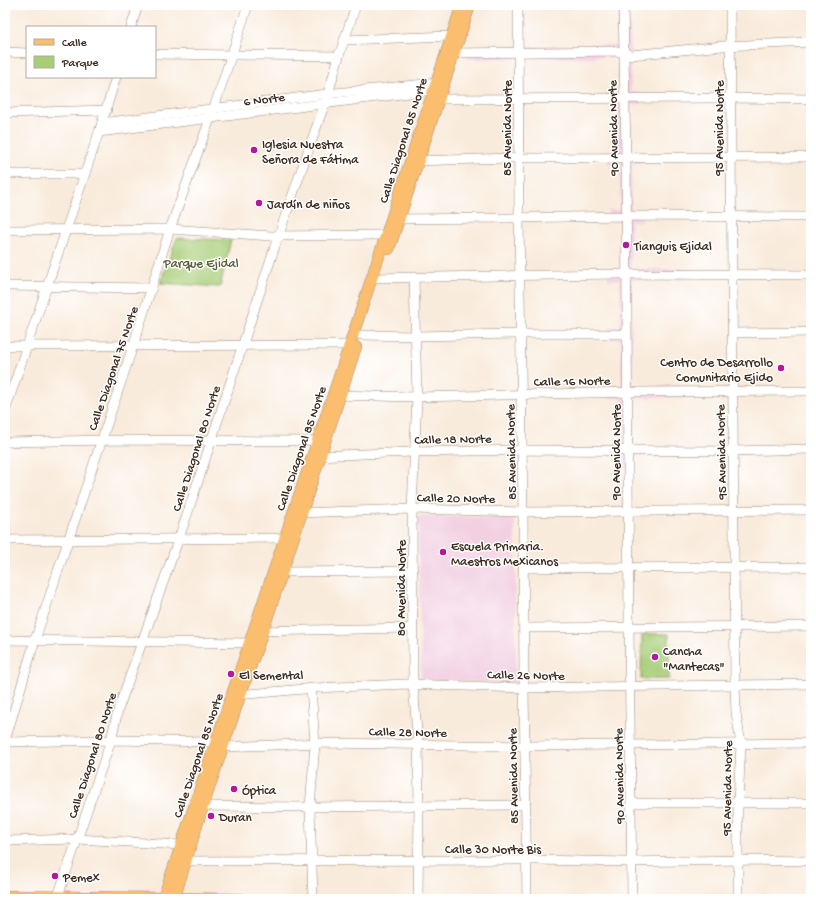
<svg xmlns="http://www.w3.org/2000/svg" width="816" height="904" font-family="'Gochi Hand',sans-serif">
<rect width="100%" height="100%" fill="#fff"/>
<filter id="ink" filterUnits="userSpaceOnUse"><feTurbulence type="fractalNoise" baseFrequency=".025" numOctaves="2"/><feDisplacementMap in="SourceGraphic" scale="8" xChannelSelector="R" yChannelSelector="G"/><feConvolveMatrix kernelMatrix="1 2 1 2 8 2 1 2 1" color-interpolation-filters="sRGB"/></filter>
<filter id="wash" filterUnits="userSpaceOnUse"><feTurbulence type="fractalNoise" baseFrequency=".012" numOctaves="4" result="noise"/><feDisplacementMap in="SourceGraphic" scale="16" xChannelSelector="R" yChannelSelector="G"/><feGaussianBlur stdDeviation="0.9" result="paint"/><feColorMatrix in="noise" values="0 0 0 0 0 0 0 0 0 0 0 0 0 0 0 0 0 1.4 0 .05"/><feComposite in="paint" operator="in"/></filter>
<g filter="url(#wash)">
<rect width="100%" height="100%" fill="#f9ebdb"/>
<g fill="#f2cfe1">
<path d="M618,5h12l1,87 10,1v11l-10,1v46h12v12h-12v46l11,1v11l-11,1v47h56v10l-56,1 1,106h54v11l-54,1v47l13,1v10l-13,1v12h-10v-13h-12v-11h12v-47h-12v-12h11v-47h-12v-12h12l-1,-47h-12v-12h12v-47h-12v-11h12v-46h-12l-1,-13h11v-47h-12v-11h13l-1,-36 -151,2v-12l151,-2z"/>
<path d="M418,516l97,2 1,164 -95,-1z"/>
</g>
<g fill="#a7cd77" stroke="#717c4a">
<path d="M177,238l54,2 -11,47 -60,-4z"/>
<path d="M642,634h27v45h-28z"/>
</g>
</g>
<g filter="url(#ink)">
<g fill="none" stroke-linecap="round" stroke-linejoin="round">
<g stroke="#9a8a7c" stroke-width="10">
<g id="minor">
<path d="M518,5l1,213 4,294 1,176 3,211"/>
<path d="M623,5l3,152 3,470 3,272"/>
<path d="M730,5l5,680 1,28 5,31 -3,59v96"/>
<path d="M131,27l7,-22"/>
<path d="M344,40l107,-4"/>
<path d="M5,52l22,1"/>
<path d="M454,53l163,-2 14,4 92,-9 88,-4"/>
<path d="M155,54l184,2"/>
<path d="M438,99l292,-1 81,1"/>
<path d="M5,113l102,-3"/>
<path d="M102,123l233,-30 100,-10"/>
<path d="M99,132l334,-42"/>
<path d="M413,161l99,-3 299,-1"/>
<path d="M5,174h80"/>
<path d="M392,219l116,-1 118,-2 185,1"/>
<path d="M5,230l165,-1 101,7 114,-1"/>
<path d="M414,277l3,120 -5,112 1,175 5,60 1,61 -1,94"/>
<path d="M371,278l248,-4 192,1"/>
<path d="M5,286l147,2"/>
<path d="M732,333l79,-1"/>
<path d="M360,335l56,1 104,-2h106"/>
<path d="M5,346l344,-1"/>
<path d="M334,395l83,2 217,-5 177,-1"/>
<path d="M5,411l94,-279 17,-55"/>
<path d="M5,442l105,-2 207,1"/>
<path d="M315,456l97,-4 111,-2 210,1 78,-2"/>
<path d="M297,513l115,-4 111,3 288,-2"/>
<path d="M5,540l279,-2"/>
<path d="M524,568l287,-1"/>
<path d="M282,572l131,-1"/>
<path d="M524,628l287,-2"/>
<path d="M257,631l156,-3"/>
<path d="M5,640l245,3"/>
<path d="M311,688l4,56 -5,63 3,92"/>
<path d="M241,693l7,1 67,-6 91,-4 118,4 287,-4"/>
<path d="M5,741l30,-101 98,-294 37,-117 44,-121 34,-103"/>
<path d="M5,742l112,-2 92,2 7,1 7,4 97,-4 205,3 286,-3"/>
<path d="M632,803h179"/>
<path d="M203,806l107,1 216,-2"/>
<path d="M5,841l72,-2 104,6"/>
<path d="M180,861l356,-1 89,2 120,-2 66,1"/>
<path d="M57,899l54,-159 7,-30 68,-192 92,-281 50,-143 11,-38 17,-51"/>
</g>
</g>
<g stroke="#9a8a7c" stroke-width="12">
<g id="major">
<path d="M389,249l81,-244"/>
<path d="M5,896l236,3"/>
<path d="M163,899l170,-504 129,-390"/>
<path d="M174,899l29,-93 38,-113 22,-62 93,-284"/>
</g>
</g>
<use href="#minor" stroke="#fff" stroke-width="9"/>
<use href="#major" stroke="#fabe6e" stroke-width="11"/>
</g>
</g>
<g fill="#b5179e" stroke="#fff" stroke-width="1.5">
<circle cx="254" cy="150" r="4"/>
<circle cx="259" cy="203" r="4"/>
<circle cx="626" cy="245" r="4"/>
<circle cx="781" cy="368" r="4"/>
<circle cx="443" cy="552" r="4"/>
<circle cx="655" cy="657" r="4"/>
<circle cx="231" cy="674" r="4"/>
<circle cx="234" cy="789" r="4"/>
<circle cx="211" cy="816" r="4"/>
<circle cx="55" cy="876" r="4"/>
</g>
<g text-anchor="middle" stroke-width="3" stroke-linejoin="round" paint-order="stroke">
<g font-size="13" fill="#3b2a1e" stroke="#fff">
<text transform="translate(264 98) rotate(-7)" y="5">6 Norte</text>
<text transform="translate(506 128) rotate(-90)" y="5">85 Avenida Norte</text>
<text transform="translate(612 128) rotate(-91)" y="5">90 Avenida Norte</text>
<text transform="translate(718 128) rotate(-90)" y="5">95 Avenida Norte</text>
<text transform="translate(402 140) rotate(-72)" y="5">Calle Diagonal 85 Norte</text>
<text transform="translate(112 368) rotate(-71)" y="5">Calle Diagonal 75 Norte</text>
<text transform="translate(572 380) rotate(-1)" y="5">Calle 16 Norte</text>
<text transform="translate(453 438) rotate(-1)" y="5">Calle 18 Norte</text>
<text transform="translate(195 448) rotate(-72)" y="5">Calle Diagonal 80 Norte</text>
<text transform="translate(300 448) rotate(-71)" y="5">Calle Diagonal 85 Norte</text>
<text transform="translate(510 452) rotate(-91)" y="5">85 Avenida Norte</text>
<text transform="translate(615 452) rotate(-90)" y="5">90 Avenida Norte</text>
<text transform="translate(720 452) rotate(-91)" y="5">95 Avenida Norte</text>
<text transform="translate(456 497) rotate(1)" y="5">Calle 20 Norte</text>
<text transform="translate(400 588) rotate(-90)" y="5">80 Avenida Norte</text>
<text transform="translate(526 674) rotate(1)" y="5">Calle 26 Norte</text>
<text transform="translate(408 731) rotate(1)" y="5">Calle 28 Norte</text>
<text transform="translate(91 755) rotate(-72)" y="5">Calle Diagonal 80 Norte</text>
<text transform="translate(197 755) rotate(-71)" y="5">Calle Diagonal 85 Norte</text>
<text transform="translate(512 776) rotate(-91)" y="5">85 Avenida Norte</text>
<text transform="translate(618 776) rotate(-91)" y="5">90 Avenida Norte</text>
<text transform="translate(726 788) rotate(-89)" y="5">95 Avenida Norte</text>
<text x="493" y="853">Calle 30 Norte Bis</text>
</g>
<g font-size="13" fill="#3b2a1e" stroke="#fff" text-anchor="start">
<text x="262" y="148">Iglesia Nuestra<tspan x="262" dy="15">Señora de Fátima</tspan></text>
<text x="267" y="208">Jardín de niños</text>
<text x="634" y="250">Tianguis Ejidal</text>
<text x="773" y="366" text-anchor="end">Centro de Desarrollo<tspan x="773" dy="15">Comunitario Ejido</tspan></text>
<text x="451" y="550">Escuela Primaria.<tspan x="451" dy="15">Maestros Mexicanos</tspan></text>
<text x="663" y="655">Cancha<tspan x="663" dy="15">"Mantecas"</tspan></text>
<text x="239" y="679">El Semental</text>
<text x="242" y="794">Óptica</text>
<text x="219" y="821">Duran</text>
<text x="63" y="881">Pemex</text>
</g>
<g font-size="13" fill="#5b5b39" stroke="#fff">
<text x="201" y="267">Parque Ejidal</text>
</g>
</g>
<rect width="816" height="904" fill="none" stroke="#fff" stroke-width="20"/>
<rect x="26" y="26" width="130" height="52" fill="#ffffff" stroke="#b1aaa5"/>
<rect x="34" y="39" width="20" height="6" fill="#fabe6e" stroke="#b1aaa5"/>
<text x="62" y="46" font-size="12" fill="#3b2a1e">Calle</text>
<rect x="34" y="56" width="20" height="12" fill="#a7cd77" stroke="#b1aaa5"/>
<text x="62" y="66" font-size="12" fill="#3b2a1e">Parque</text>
</svg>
